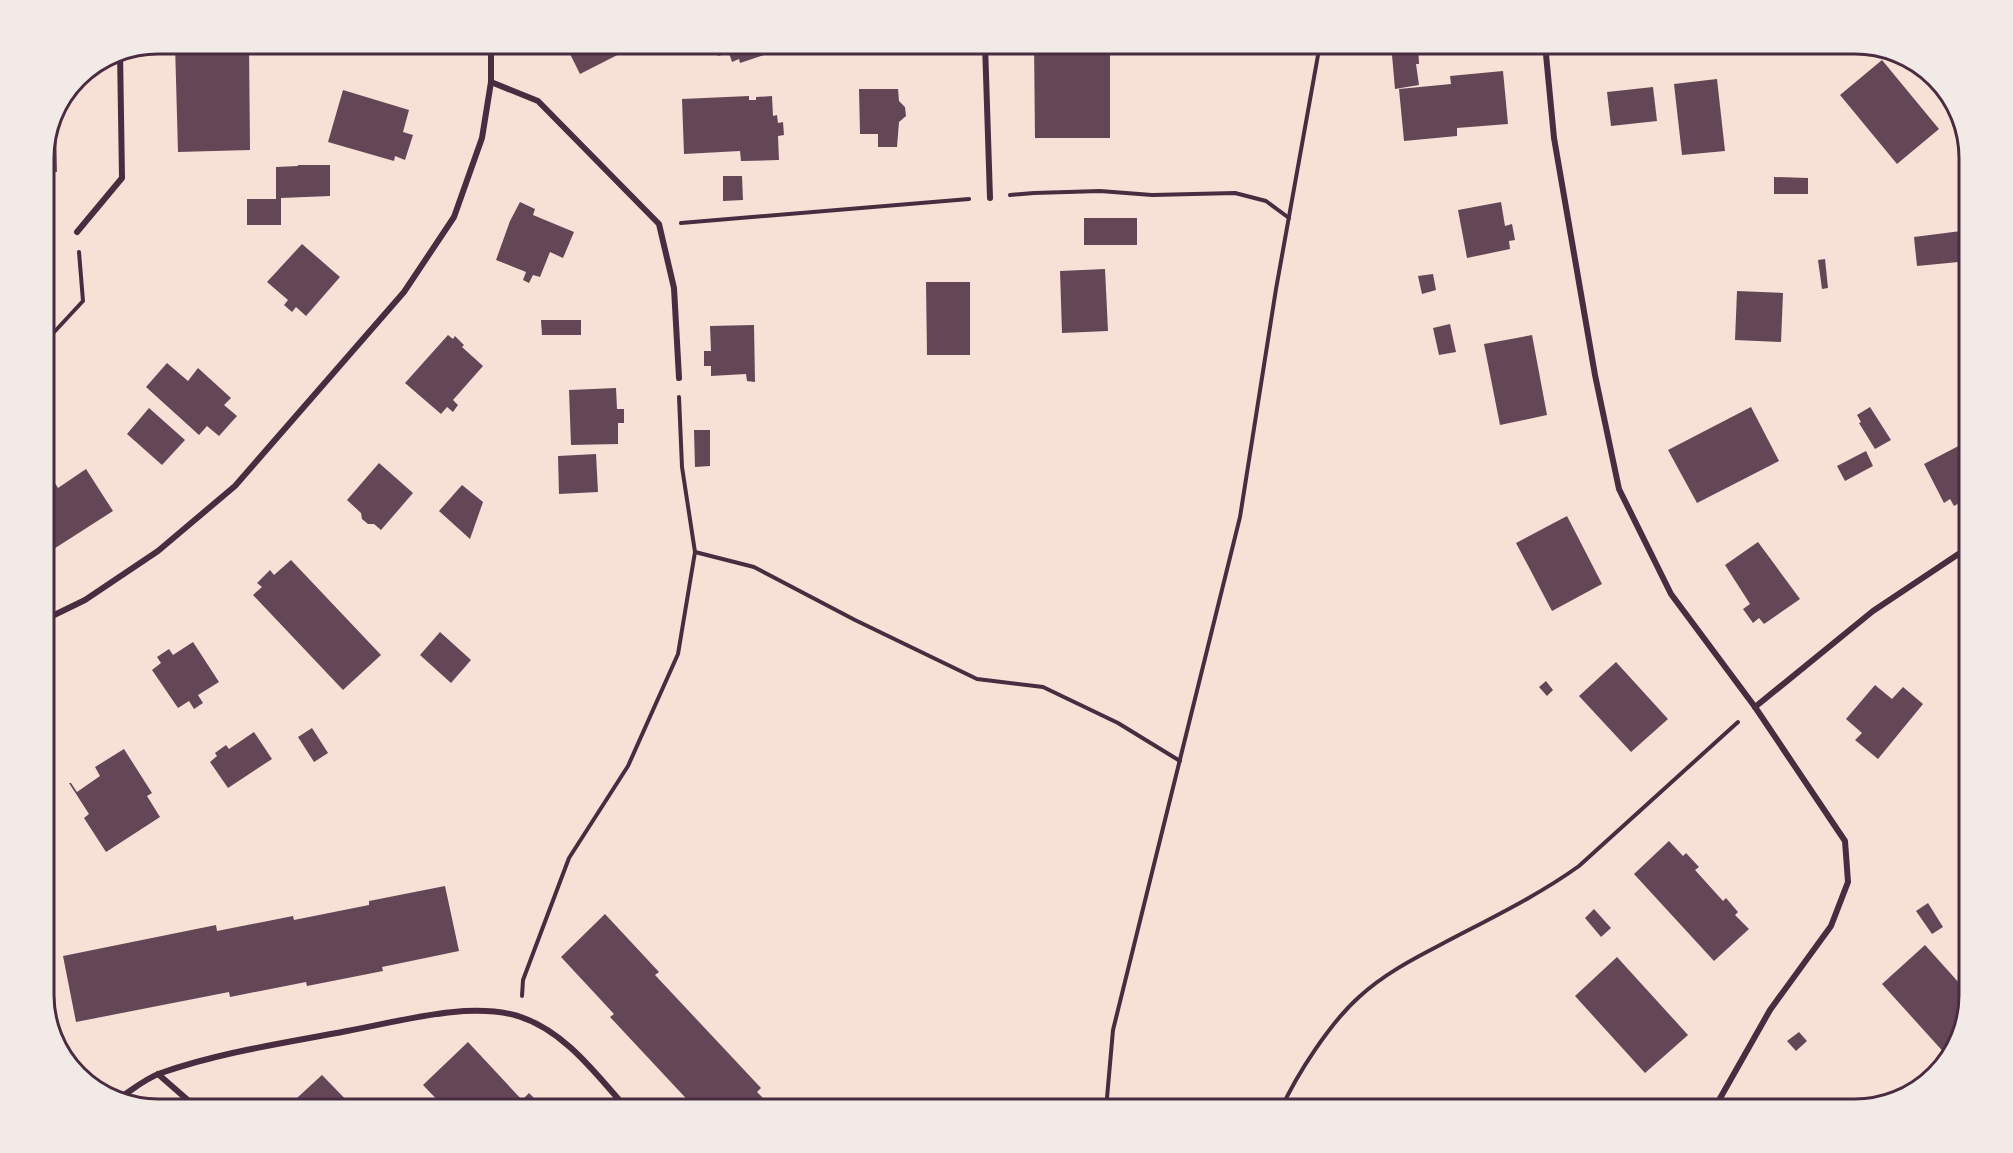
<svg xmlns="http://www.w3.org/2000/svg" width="2013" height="1153" font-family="'DM Sans',sans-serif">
<rect width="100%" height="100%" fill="#f7e1d7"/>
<g fill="#644757">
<path d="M175,44h74l1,106 -72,2z"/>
<path d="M565,44h74l-59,30z"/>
<path d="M714,44h53l3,9 -30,10 -1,-4 -7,3 -3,-9 -11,3z"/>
<path d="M1034,44h76v94h-75z"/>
<path d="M1391,44h27l1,20h-3l3,21 -24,4z"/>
<path d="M1882,60l57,69 -42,35 -57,-69z"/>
<path d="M1503,71l5,53 -51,4v8l-53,5 -5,-52 52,-5 -1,-8z"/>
<path d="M1717,79l8,72 -43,4 -8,-71z"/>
<path d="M1653,87l4,34 -46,5 -4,-34z"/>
<path d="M859,89h39l1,12 6,6 1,9 -7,6 -2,25h-19v-13h-18z"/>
<path d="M343,90l66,20 -6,22 10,3 -8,25 -10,-4 -1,5 -66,-19z"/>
<path d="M749,96v4h7v-3l16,-1 1,20 4,-1 1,8 5,-1 1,13 -6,1 1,24 -38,1 -1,-10 -56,3 -2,-55z"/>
<path d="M56,124l1,48h-13v-21z"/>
<path d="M298,165h32v31l-49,2v27h-34v-26h29v-32l22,-1z"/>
<path d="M723,176h19l1,24 -20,1z"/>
<path d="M1774,177l34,1v16h-34z"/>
<path d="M520,202l15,7 -2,6 41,17 -11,26 -13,-6 -10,25 -7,-2 -4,8 -6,-3 3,-8 -30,-12 14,-39z"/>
<path d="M1501,202l4,24 7,-2 3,16 -6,1 1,8 -43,9 -9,-48z"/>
<rect x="1084" y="218" width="53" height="27"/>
<path d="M1969,230v31l-52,5 -3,-29z"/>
<path d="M302,244l38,33 -34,39 -10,-9 -4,5 -8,-7 4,-5 -21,-18z"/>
<path d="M1825,259l3,29 -6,1 -4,-29z"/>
<path d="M1105,269l3,62 -46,2 -2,-62z"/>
<path d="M1433,274l3,16 -14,4 -4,-18z"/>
<path d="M926,282h44v73h-43z"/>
<path d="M1737,291l46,2 -2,49 -46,-2z"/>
<path d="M541,320h40v15h-39z"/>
<path d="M1450,324l6,28 -17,3 -6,-27z"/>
<path d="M754,325l1,57 -8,-1 -1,-7 -35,2v-10h-7v-15h7l-1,-25z"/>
<path d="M448,335l5,4 2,-3 9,9 -2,2 21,19 -30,34 5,5 -5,7 -6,-5 -6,7 -36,-31z"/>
<path d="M1532,335l15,80 -47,10 -16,-81z"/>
<path d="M167,363l21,18 10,-13 33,30 -7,7 13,11 -18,20 -12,-10 -8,9 -53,-48z"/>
<path d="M616,388l1,21h7v14h-6v21l-47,1 -2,-55z"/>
<path d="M1751,407l28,54 -82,42 -29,-53z"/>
<path d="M1870,407l21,33 -16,9 -16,-26 2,-1 -4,-7z"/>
<path d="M149,408l36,32 -23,25 -35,-31z"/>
<path d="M694,430h16v36l-15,1z"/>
<path d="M1968,441l1,48 -4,3 3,6 -14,8 -4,-7 -6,4 -20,-39z"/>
<path d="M1866,451l7,15 -28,15 -8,-15z"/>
<path d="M596,454l2,38 -39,2 -1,-38z"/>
<path d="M379,463l34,30 -32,37 -7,-6h-6l-6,-5 -1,-6 -14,-13z"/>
<path d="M44,466l14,22 28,-19 27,42 -64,41 -5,-8z"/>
<path d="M462,485l21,17 -13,37 -31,-28z"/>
<path d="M1567,516l35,68 -50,27 -36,-68z"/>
<path d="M1758,542l42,57 -36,25 -5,-6 -6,5 -10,-14 7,-5 -25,-39z"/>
<path d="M291,560l90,95 -38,35 -90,-95 9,-8 -5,-4 13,-13 4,5z"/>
<path d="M440,632l31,28 -20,23 -31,-28z"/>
<path d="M193,642l26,40 -21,13 5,8 -9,6 -5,-8 -11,7 -26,-38 9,-7 -4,-6 12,-8 4,6z"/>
<path d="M1616,662l52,57 -37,33 -52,-56z"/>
<path d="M1546,681l7,9 -6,6 -8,-9z"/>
<path d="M1875,685l17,14 11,-12 20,17 -45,55 -23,-19 7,-7 -16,-14z"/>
<path d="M312,728l16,25 -14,9 -16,-25z"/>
<path d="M254,732l18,27 -44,29 -18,-26 7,-6 -2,-3 11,-8 3,4z"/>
<path d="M124,749l28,44 -5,3 13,21 -54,35 -22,-34 5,-4 -20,-31h2l6,9 23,-16 -5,-9z"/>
<path d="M1669,841l14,15 3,-3 13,14 -4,3 28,31 3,-3 12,14 -3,3 14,14 -35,32 -80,-87z"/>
<path d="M445,886l14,65 -77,16 1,4 -76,15 -1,-4 -76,15 -1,-5 -153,30 -13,-66 153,-31 1,6 76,-15 1,4 75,-15v-4z"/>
<path d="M1928,903l15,24 -11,7 -16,-23z"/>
<path d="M1594,909l17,19 -10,9 -16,-19z"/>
<path d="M605,914l54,58 -4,3 106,113 -4,4 17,17h-78l-86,-92 4,-3 -53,-57z"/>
<path d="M1925,945l44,49 -14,56 -7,7 -66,-73z"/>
<path d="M1617,957l71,78 -43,38 -70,-77z"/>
<path d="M1799,1032l8,9 -11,10 -9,-10z"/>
<path d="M468,1042l54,58 7,-7 16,16h-99l-23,-24z"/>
<path d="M322,1075l33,34h-70z"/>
</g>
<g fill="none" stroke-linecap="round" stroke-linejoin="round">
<g stroke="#4a2c40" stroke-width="4">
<path d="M1010,195l24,-2 66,-2 52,4 83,-2 31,8 23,17"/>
<path d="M681,223l288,-24"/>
<path d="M44,343l39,-42 -4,-49"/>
<path d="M695,552l59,15 101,53 122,59 66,8 75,36 62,38"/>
<path d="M522,996l1,-16 46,-122 59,-92 50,-112 17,-102 -13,-85 -3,-70"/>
<path d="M1106,1109l7,-79 127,-513 36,-228 44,-245"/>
<path d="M1281,1109c16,-35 49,-86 78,-112 24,-22 52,-37 81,-52 47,-25 96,-48 139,-79l159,-144"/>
</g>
<g stroke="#4a2c40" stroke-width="6">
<path d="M985,44l5,154"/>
<path d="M1545,44l9,94 41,237 24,114 52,105 84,113 90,134 3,41 -17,44 -61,84 -56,99"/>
<path d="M1545,45l11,-1"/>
<path d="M491,82l47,19 121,123 15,64 5,90"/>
<path d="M77,232l45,-54 -2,-127"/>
<path d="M44,620l41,-20 73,-49 77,-65 169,-194 50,-75 28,-79 9,-56v-38"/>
<path d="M1755,707l118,-96 96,-64"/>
<path d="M158,1074l40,35"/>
<path d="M118,1099c14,-9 28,-21 43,-26 60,-21 124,-30 186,-42 51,-9 120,-30 171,-15 47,15 78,58 109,93"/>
</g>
</g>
<path d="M0 0H2013V1153H0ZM158 54H1855A104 104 0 0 1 1959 158V995A104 104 0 0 1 1855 1099H158A104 104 0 0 1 54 995V158A104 104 0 0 1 158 54Z" fill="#f1eae7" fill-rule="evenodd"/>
<path fill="none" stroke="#4a2c40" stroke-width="3" d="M158 54H1855A104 104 0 0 1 1959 158V995A104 104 0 0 1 1855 1099H158A104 104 0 0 1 54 995V158A104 104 0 0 1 158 54Z"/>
</svg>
